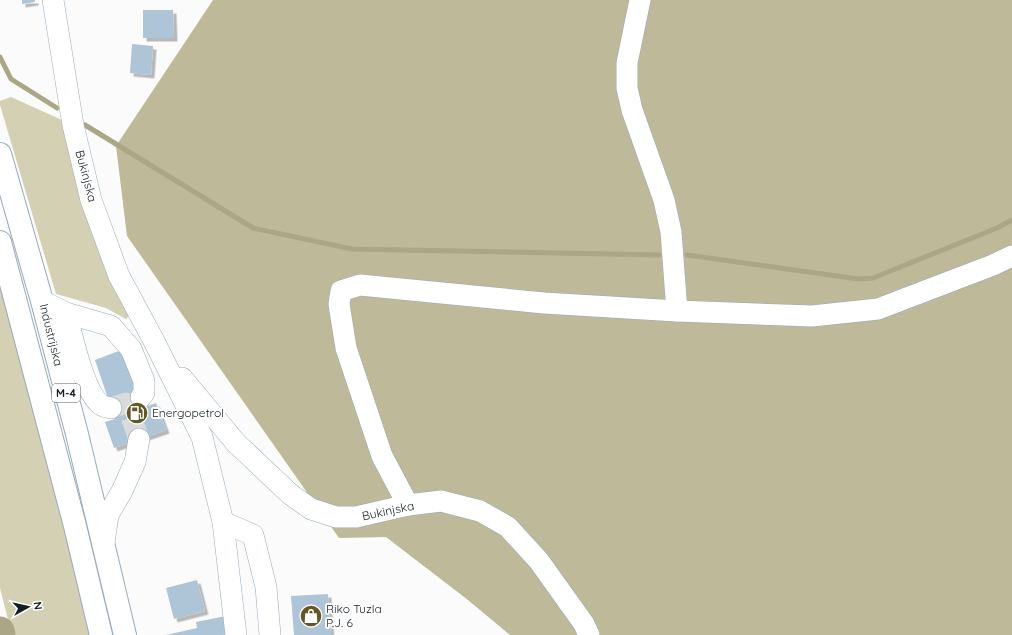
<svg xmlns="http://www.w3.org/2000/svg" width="1012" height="635" font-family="Quicksand,sans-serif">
<defs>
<filter id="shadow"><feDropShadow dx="3.5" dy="3.5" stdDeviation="0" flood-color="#0004"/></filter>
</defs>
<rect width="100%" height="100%" fill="#fbfbfb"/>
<g fill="#d4d0b3">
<path d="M11,97l62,28 63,184 -10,10 -20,-11 -50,-14 -56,-189v-4z"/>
<path d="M0,280l94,355h-82l-12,-47z"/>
</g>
<path fill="#beb998" d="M213,0h799v635h-502l-42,-35 -82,-63 -47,1 -212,-302 -11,-90z"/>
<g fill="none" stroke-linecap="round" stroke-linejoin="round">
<g stroke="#aba686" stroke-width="5">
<path d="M0,57l11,22 46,29"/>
<path d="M85,125l168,103 99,21 307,6"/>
<path d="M687,255l172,24 14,-1 124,-50 15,-8"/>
</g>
<path stroke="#aba686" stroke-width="29" d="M0,631l1,4"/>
</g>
<g fill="#adc5d6" filter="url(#shadow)">
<path d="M22,0h13v2l-13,2z"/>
<path d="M143,10h30l1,28h-31z"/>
<path d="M132,44l21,2 -2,29 -21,-2z"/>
<path d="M124,349l21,58 11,-4 10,27 -52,18 -9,-26 10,-3 -20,-59z"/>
<path d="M197,580l8,31 -31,8 -8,-31z"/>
<path d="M328,594l3,41h-37l-3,-39z"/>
<path d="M226,616l4,17 -9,2h-55l31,-7 -1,-6z"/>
</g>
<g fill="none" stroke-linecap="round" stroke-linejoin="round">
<path stroke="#d8dadb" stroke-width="21" stroke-dasharray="21 10" stroke-linecap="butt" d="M111,408l15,-5 13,36"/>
<g stroke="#94acbc" stroke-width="22">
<g id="minor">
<path d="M53,0l20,125 18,75 28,76 35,65 48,96 21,85 13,113"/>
<path d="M640,0l-13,63v25l5,22 32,90 7,32 6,79"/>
<path d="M42,301l24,12 45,13 20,23 13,32v12l-3,4"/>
<path d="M66,313c6,21 17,77 34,91 3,3 7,3 11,4"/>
<path d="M182,378l54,65 54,51 21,15 25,8h20l52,-12 33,-4 39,10 28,16 31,34 45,63 5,11"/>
<path d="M408,505l-26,-49 -36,-108 -7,-44 2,-13 19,-6 184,18 133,8 135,5 66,-7 115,-44 19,-9"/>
<path d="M223,522l30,13 13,52 4,48"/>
<path d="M104,543l4,-28 14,-24 13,-29 4,-23"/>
</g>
</g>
<g stroke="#94acbc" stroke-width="24">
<g id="major">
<path d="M0,154l42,147 35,133 48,201"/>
<path d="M0,242l75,284 26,109"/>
</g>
</g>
<use href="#minor" stroke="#fff" stroke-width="21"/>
<use href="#major" stroke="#fff" stroke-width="22"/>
</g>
<defs>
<g id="fuel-disc" transform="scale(1.15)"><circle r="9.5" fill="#625926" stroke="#fff"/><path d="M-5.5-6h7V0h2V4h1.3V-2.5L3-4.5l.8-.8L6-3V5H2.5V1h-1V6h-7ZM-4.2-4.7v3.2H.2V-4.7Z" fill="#fff"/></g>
<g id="shop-disc" transform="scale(1.15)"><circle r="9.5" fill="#625926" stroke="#fff"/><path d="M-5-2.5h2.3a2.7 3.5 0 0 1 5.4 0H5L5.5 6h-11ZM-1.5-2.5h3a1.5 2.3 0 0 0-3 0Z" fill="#fff"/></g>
</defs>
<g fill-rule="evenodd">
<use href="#fuel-disc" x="137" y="413"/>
<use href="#shop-disc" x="311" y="616"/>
</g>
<g text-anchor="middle" stroke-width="4" stroke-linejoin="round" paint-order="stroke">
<rect fill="#fff" stroke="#5a6165" stroke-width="1" x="52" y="384" width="28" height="18" rx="3"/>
<g font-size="11" font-weight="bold" fill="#141d23">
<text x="66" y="397">M-4</text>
</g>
<g font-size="12" fill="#141d23" stroke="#fff">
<text transform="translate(86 176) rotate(75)" y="4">Bukinjska</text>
<text transform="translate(51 335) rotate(76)" y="4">Industrijska</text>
<text transform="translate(388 511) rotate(-12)" y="4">Bukinjska</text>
</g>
<g font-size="12" fill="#141d23" stroke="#fff" text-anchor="start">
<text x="152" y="417">Energopetrol</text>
<text x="326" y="613">Riko Tuzla<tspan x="326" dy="14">P.J. 6</tspan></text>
</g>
</g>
<g transform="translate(28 607) rotate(82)" stroke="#ffffff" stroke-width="3" paint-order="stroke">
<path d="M0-3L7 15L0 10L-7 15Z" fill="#141d23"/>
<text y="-6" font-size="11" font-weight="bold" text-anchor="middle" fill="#141d23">N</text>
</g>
</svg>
